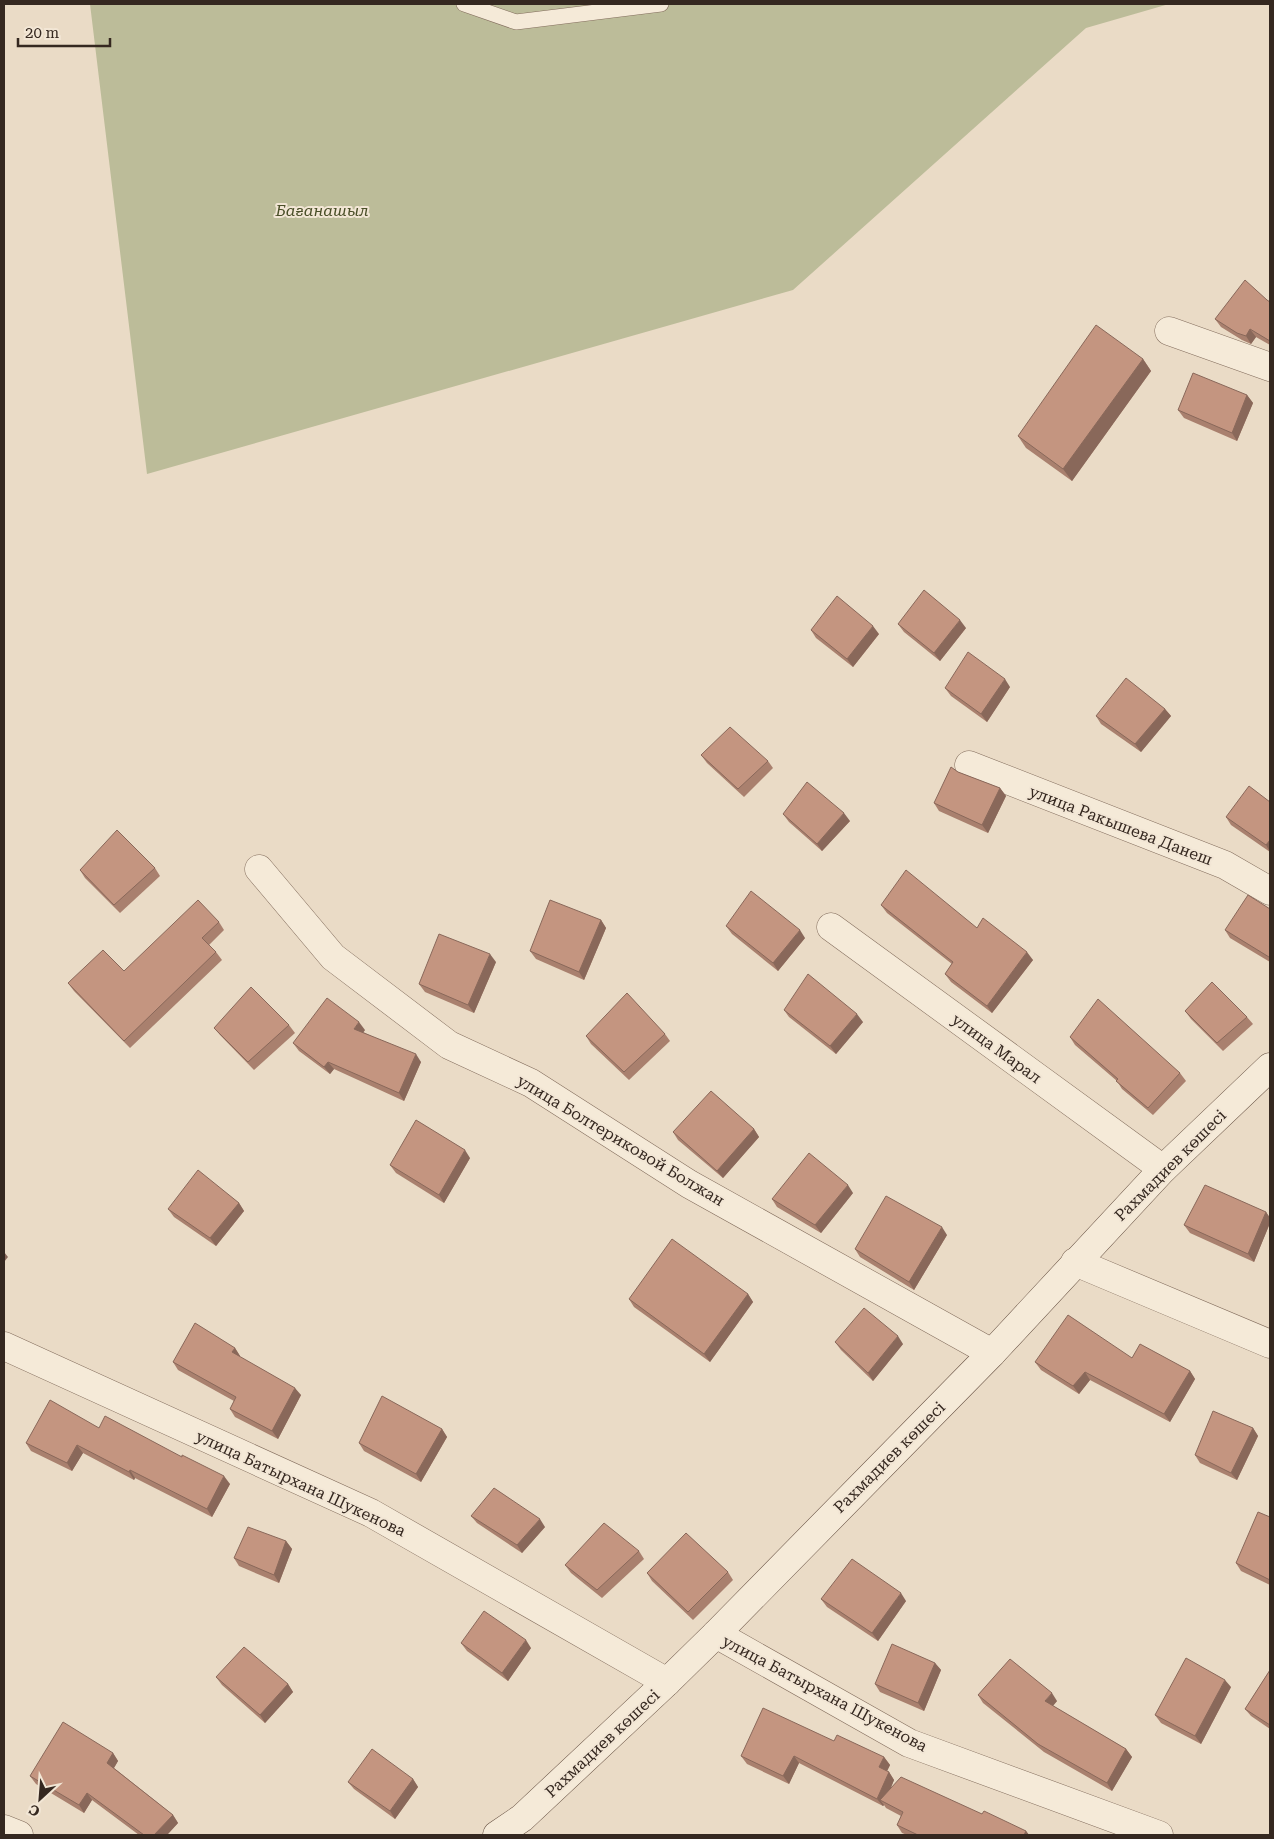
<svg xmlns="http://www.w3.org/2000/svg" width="1274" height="1839" font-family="'Roboto Serif',serif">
<rect width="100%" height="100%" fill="#eadbc6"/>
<path fill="#bcbc99" d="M90,4h1079l-83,24 -293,262 -646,184z"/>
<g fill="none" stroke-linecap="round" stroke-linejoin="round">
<g stroke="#836d5d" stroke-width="16">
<path id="lane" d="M464,4l52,18 145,-18"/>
</g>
<g stroke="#836d5d" stroke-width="29">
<g id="street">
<path d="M1169,331l101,36"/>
<path d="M969,765l256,100 45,26"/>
<path d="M259,869l74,88 116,88 82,38 158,101 303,169"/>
<path d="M831,927l332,242"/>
<path d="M1075,1262l195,82"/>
<path d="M4,1346l367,167 296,169"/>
<path d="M716,1634l193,109 250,92"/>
<path d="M4,1829l15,6"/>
</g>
</g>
<g stroke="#654f41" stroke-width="29">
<path id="secondary" d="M497,1835l25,-17 145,-136 49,-48 276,-281 171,-184 107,-102"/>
</g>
<use href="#lane" stroke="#f5ead8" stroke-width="15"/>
<use href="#street" stroke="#f5ead8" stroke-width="28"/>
<use href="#secondary" stroke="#f5ead8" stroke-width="28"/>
</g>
<g fill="#a9806e">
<path d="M1267,300l3,2v43l-14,-8 -5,7 -9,-4 -21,-13 -6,-8z"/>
<path d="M1143,359l8,12 -79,110 -46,-33 -8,-12z"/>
<path d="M1247,395l6,8 -16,38 -53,-23 -6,-8z"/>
<path d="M898,624l68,4 -26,33 -36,-29z"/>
<path d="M811,630l68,4 -26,33 -37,-29z"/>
<path d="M1010,687l-23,35 -36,-26 -6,-8z"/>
<path d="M1165,709l6,7 -30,36 -40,-28 -5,-8z"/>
<path d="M701,755l67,6 5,7 -29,29 -37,-34z"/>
<path d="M958,772l42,16 6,8 -18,37 -49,-22 -5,-8z"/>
<path d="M1270,802v50l-39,-27 -5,-8z"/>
<path d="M783,814l67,7 -28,30 -33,-29z"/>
<path d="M155,868l5,8 -40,37 -35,-35 -5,-8z"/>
<path d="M881,905l96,23 56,32 -41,53 -41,-31 -6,-8 7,-10 -65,-51z"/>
<path d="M1270,909v53l-40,-24 -5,-8z"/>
<path d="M601,920l5,8 -22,52 -48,-21 -6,-8z"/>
<path d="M219,922l5,8 -15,15 7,7 6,8 -92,88 -56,-57 -6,-8 56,-12z"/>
<path d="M726,926l79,12 -27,33 -46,-37z"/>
<path d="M496,962l-22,51 -49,-21 -6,-8z"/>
<path d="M784,1010l79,12 -27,32 -47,-37z"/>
<path d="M1185,1011l62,6 6,7 -30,27 -32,-32z"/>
<path d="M289,1025l6,8 -41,37 -34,-35 -6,-7z"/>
<path d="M365,1030l-2,2 58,30 -17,39 -70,-32 -4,5 -31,-23 -6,-8z"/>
<path d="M665,1034l5,7 -41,39 -38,-36 -5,-8z"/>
<path d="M1070,1037l110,36 6,8 -33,34 -31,-26 -5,-8 -42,-36z"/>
<path d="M754,1129l5,8 -36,41 -45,-38 -5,-8z"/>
<path d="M470,1158l-26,45 -48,-30 -6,-8z"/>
<path d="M853,1193l-32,40 -44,-26 -5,-8z"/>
<path d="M239,1203l5,8 -28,35 -42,-29 -6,-8z"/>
<path d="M1266,1212l4,6v5l-16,39 -64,-29 -6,-8z"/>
<path d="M947,1235l-33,55 -54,-33 -5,-8z"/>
<path d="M748,1294l5,8 -43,60 -76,-55 -5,-8z"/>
<path d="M835,1342l68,2 -30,37 -32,-31z"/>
<path d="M235,1348l5,8v1l61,38 -23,44 -43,-22 -5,-8 4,-8 -56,-31 -5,-8z"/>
<path d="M1132,1358l58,13 5,8 -25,43 -80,-42 -11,14 -38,-24 -6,-8z"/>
<path d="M99,1428l131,56 -18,33 -77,-39 -1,2 -51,-27 -11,18 -41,-20 -5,-8z"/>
<path d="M1253,1428l5,8 -21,44 -37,-17 -5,-8z"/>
<path d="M442,1429l5,8 -26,45 -57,-31 -5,-8z"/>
<path d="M471,1516l74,11 -23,26 -45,-30z"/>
<path d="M1270,1517v68l-29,-14 -5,-8z"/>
<path d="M286,1541l6,8 -13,34 -40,-17 -5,-8z"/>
<path d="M639,1551l5,8 -42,39 -31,-25 -6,-8z"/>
<path d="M728,1572l5,8 -40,40 -41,-39 -5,-8z"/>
<path d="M821,1599l85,2 -28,40 -51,-34z"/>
<path d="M461,1643l70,5 -23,33 -41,-30z"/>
<path d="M935,1663l6,7 -17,41 -44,-19 -5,-8z"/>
<path d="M1270,1670v59l-19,-13 -6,-7z"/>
<path d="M216,1677l72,7 5,8 -28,31 -43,-38z"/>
<path d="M1231,1687l-30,57 -40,-21 -6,-8z"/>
<path d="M978,1695l79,6 -4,5 73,43 6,8 -20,34 -68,-39 -61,-49z"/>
<path d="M834,1741l50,16 6,8 -3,6 2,1 5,8 -4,10 92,24 44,17 3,4h-122l-5,-2 -5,-8 4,-9 -15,-8 -2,-3 -1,1 -84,-43 -10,21 -42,-20 -6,-8z"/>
<path d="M113,1753l5,8 -4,7 59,47 5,8 -11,12h-28l-47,-35 -8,13 -48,-29 -6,-8z"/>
<path d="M413,1779l5,8 -23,32 -41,-30 -6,-7z"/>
</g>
<g fill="#89685a">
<path d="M1250,329l6,8 -5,7 -5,-8z"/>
<path d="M1143,359l8,12 -79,110 -9,-12z"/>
<path d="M1247,395l6,8 -16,38 -5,-8z"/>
<path d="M960,620l6,8 -26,33 -6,-8z"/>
<path d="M873,626l6,8 -26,33 -6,-8z"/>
<path d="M1005,679l5,8 -23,35 -6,-8z"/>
<path d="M1165,709l6,7 -30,36 -6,-8z"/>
<path d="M1000,788l6,8 -18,37 -6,-8z"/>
<path d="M844,813l6,8 -28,30 -5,-7z"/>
<path d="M1270,840v12l-4,-7z"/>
<path d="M601,920l5,8 -22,52 -5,-8z"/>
<path d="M800,930l5,8 -27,33 -5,-8z"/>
<path d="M1027,952l6,8 -41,53 -5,-7z"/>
<path d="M490,954l6,8 -22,51 -6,-8z"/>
<path d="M857,1014l6,8 -27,32 -6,-8z"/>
<path d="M359,1022l6,8 -5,7 -6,-8z"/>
<path d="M416,1054l5,8 -17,39 -5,-8z"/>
<path d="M328,1062l6,7 -4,5 -6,-7z"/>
<path d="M754,1129l5,8 -36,41 -6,-7z"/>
<path d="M465,1150l5,8 -26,45 -5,-8z"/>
<path d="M848,1185l5,8 -32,40 -6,-8z"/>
<path d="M239,1203l5,8 -28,35 -6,-8z"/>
<path d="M1266,1212l4,6v5l-16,39 -6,-8z"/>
<path d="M942,1227l5,8 -33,55 -5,-8z"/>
<path d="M4,1252l4,5 -4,5z"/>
<path d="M748,1294l5,8 -43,60 -6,-8z"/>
<path d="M898,1336l5,8 -30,37 -5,-8z"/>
<path d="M235,1348l5,8 -2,4 -6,-8z"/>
<path d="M1190,1371l5,8 -25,43 -6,-8z"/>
<path d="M1085,1372l5,8 -11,14 -6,-8z"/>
<path d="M295,1388l6,7 -23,44 -6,-8z"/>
<path d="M1253,1428l5,8 -21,44 -6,-7z"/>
<path d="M442,1429l5,8 -26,45 -5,-8z"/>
<path d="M77,1445l6,8 -11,18 -5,-8z"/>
<path d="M130,1470l5,8 -1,2 -5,-8z"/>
<path d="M224,1476l6,8 -18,33 -5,-8z"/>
<path d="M540,1519l5,8 -23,26 -5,-8z"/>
<path d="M286,1541l6,8 -13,34 -5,-8z"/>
<path d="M901,1593l5,8 -28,40 -6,-8z"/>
<path d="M526,1640l5,8 -23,33 -6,-8z"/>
<path d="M935,1663l6,7 -17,41 -6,-8z"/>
<path d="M1225,1680l6,7 -30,57 -6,-8z"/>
<path d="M288,1684l5,8 -28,31 -5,-8z"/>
<path d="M1052,1693l5,8 -7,8 -5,-8z"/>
<path d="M1126,1749l6,8 -20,34 -5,-8z"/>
<path d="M113,1753l5,8 -6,10 -5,-8z"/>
<path d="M794,1756l5,7 -10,21 -6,-8z"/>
<path d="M884,1757l6,8 -5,10 -6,-8z"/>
<path d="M889,1772l5,8 -9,22 -5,-2 4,5 -1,1 -6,-7z"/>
<path d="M413,1779l5,8 -23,32 -5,-8z"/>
<path d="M87,1793l5,7 -8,13 -5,-8z"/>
<path d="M173,1815l5,8 -11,12h-13z"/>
<path d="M1026,1831l3,4h-5z"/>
</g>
<g fill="#c49580" stroke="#89685a">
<path d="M1245,280l22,20 3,2v39l-20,-12 -4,7 -9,-3 -22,-14z"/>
<path d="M1096,325l47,34 -80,110 -45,-33z"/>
<path d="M1193,373l54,22 -15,38 -54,-23z"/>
<path d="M924,590l36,30 -26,33 -36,-29z"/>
<path d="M837,596l36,30 -26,33 -36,-29z"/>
<path d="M968,652l37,27 -24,35 -36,-26z"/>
<path d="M1126,678l39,31 -30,35 -39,-28z"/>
<path d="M730,727l38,34 -30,28 -37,-34z"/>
<path d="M951,767l7,5 42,16 -18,37 -48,-22z"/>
<path d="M807,782l37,31 -27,31 -34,-30z"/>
<path d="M1249,786l21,16v38l-4,5 -40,-28z"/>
<path d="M117,830l38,38 -41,37 -34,-35z"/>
<path d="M906,870l71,58 6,-10 44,34 -40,54 -42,-32 8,-12 -72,-57z"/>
<path d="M751,891l49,39 -27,33 -47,-37z"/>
<path d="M1248,895l22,14v47l-1,1 -44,-27z"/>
<path d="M198,900l21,22 -17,16 14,14 -92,89 -56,-58 35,-33 21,21z"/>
<path d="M550,900l51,20 -22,52 -49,-21z"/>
<path d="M439,934l51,20 -22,51 -49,-21z"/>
<path d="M808,974l49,40 -27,32 -46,-36z"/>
<path d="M1212,982l35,35 -30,26 -32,-32z"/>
<path d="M251,987l38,38 -41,37 -34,-34z"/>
<path d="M627,993l38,41 -41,38 -38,-36z"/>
<path d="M327,998l32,24 -5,7 62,25 -17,39 -71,-31 -4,5 -31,-24z"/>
<path d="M1098,999l82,74 -32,35 -32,-27 2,-2 -48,-42z"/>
<path d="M711,1091l43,38 -37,42 -44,-39z"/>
<path d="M416,1120l49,30 -26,45 -49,-30z"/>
<path d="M809,1153l39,32 -33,40 -43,-26z"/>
<path d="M198,1170l41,33 -29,35 -42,-29z"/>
<path d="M1205,1185l61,27 -18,42 -64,-29z"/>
<path d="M886,1196l56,31 -33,55 -54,-33z"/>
<path d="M672,1239l76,55 -44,60 -75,-55z"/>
<path d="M864,1308l34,28 -30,37 -33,-31z"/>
<path d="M1068,1315l64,43 8,-14 50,27 -26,43 -79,-42 -12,14 -38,-24z"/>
<path d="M195,1323l40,25 -3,4 63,36 -23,43 -42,-22 6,-12 -63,-35z"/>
<path d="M382,1396l60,33 -26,45 -57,-31z"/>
<path d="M50,1400l49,28 6,-12 77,41v-2l42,21 -17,33 -77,-39 -1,2 -52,-27 -10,18 -41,-20z"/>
<path d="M1213,1411l40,17 -22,45 -36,-18z"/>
<path d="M494,1488l46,31 -23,26 -46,-29z"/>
<path d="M1258,1512l12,5v63l-34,-17z"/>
<path d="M604,1523l35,28 -42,39 -32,-25z"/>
<path d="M248,1527l38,14 -12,34 -40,-17z"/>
<path d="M686,1533l42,39 -40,40 -41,-39z"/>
<path d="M852,1559l49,34 -29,40 -51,-34z"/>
<path d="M484,1611l42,29 -24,33 -41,-30z"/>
<path d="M892,1644l43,19 -17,40 -43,-19z"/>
<path d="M244,1647l44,37 -28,31 -44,-38z"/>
<path d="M1186,1658l39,22 -30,56 -40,-21z"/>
<path d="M1010,1659l42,34 -7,8 81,48 -19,34 -69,-39 -60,-49z"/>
<path d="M1270,1670v55l-25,-16z"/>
<path d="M763,1708l71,33 3,-6 47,22 -5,10 10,5 -12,27 -83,-43 -11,20 -42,-20z"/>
<path d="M63,1722l50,31 -6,10 66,52 -19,20h-10l-57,-42 -8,12 -49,-29z"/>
<path d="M372,1749l41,30 -23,32 -42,-29z"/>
<path d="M901,1777l81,37 2,-3 42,20 -2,4h-106l-21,-10 6,-13 -23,-12z"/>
</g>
<g text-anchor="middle" stroke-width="4" stroke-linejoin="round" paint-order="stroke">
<g font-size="16" font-style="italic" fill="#4a4f28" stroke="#f2e6d5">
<text x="322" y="216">Бағанашыл</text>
</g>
<g font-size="16" fill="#352820" stroke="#f2e6d5">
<text transform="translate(1121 825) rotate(21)" y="6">улица Ракышева Данеш</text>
<text transform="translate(997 1048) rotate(36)" y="6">улица Марал</text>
<text transform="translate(621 1140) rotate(31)" y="6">улица Болтериковой Болжан</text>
<text transform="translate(1170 1165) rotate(-45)" y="6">Рахмадиев көшесі</text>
<text transform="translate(889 1457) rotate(-45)" y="6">Рахмадиев көшесі</text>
<text transform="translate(301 1483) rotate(25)" y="6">улица Батырхана Шукенова</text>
<text transform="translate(825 1693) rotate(28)" y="6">улица Батырхана Шукенова</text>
<text transform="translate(602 1743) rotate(-43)" y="6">Рахмадиев көшесі</text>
</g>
</g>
<rect width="1274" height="1839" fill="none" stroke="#352820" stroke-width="10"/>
<g transform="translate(40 1799) rotate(206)" stroke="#f2e6d5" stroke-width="4" paint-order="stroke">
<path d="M0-4L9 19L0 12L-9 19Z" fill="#352820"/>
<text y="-8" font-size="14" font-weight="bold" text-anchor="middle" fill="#352820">С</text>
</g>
<path d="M18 38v8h92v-8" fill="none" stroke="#352820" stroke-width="2.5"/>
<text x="25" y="38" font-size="15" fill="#352820" stroke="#f2e6d5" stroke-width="4" paint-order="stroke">20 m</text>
</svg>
